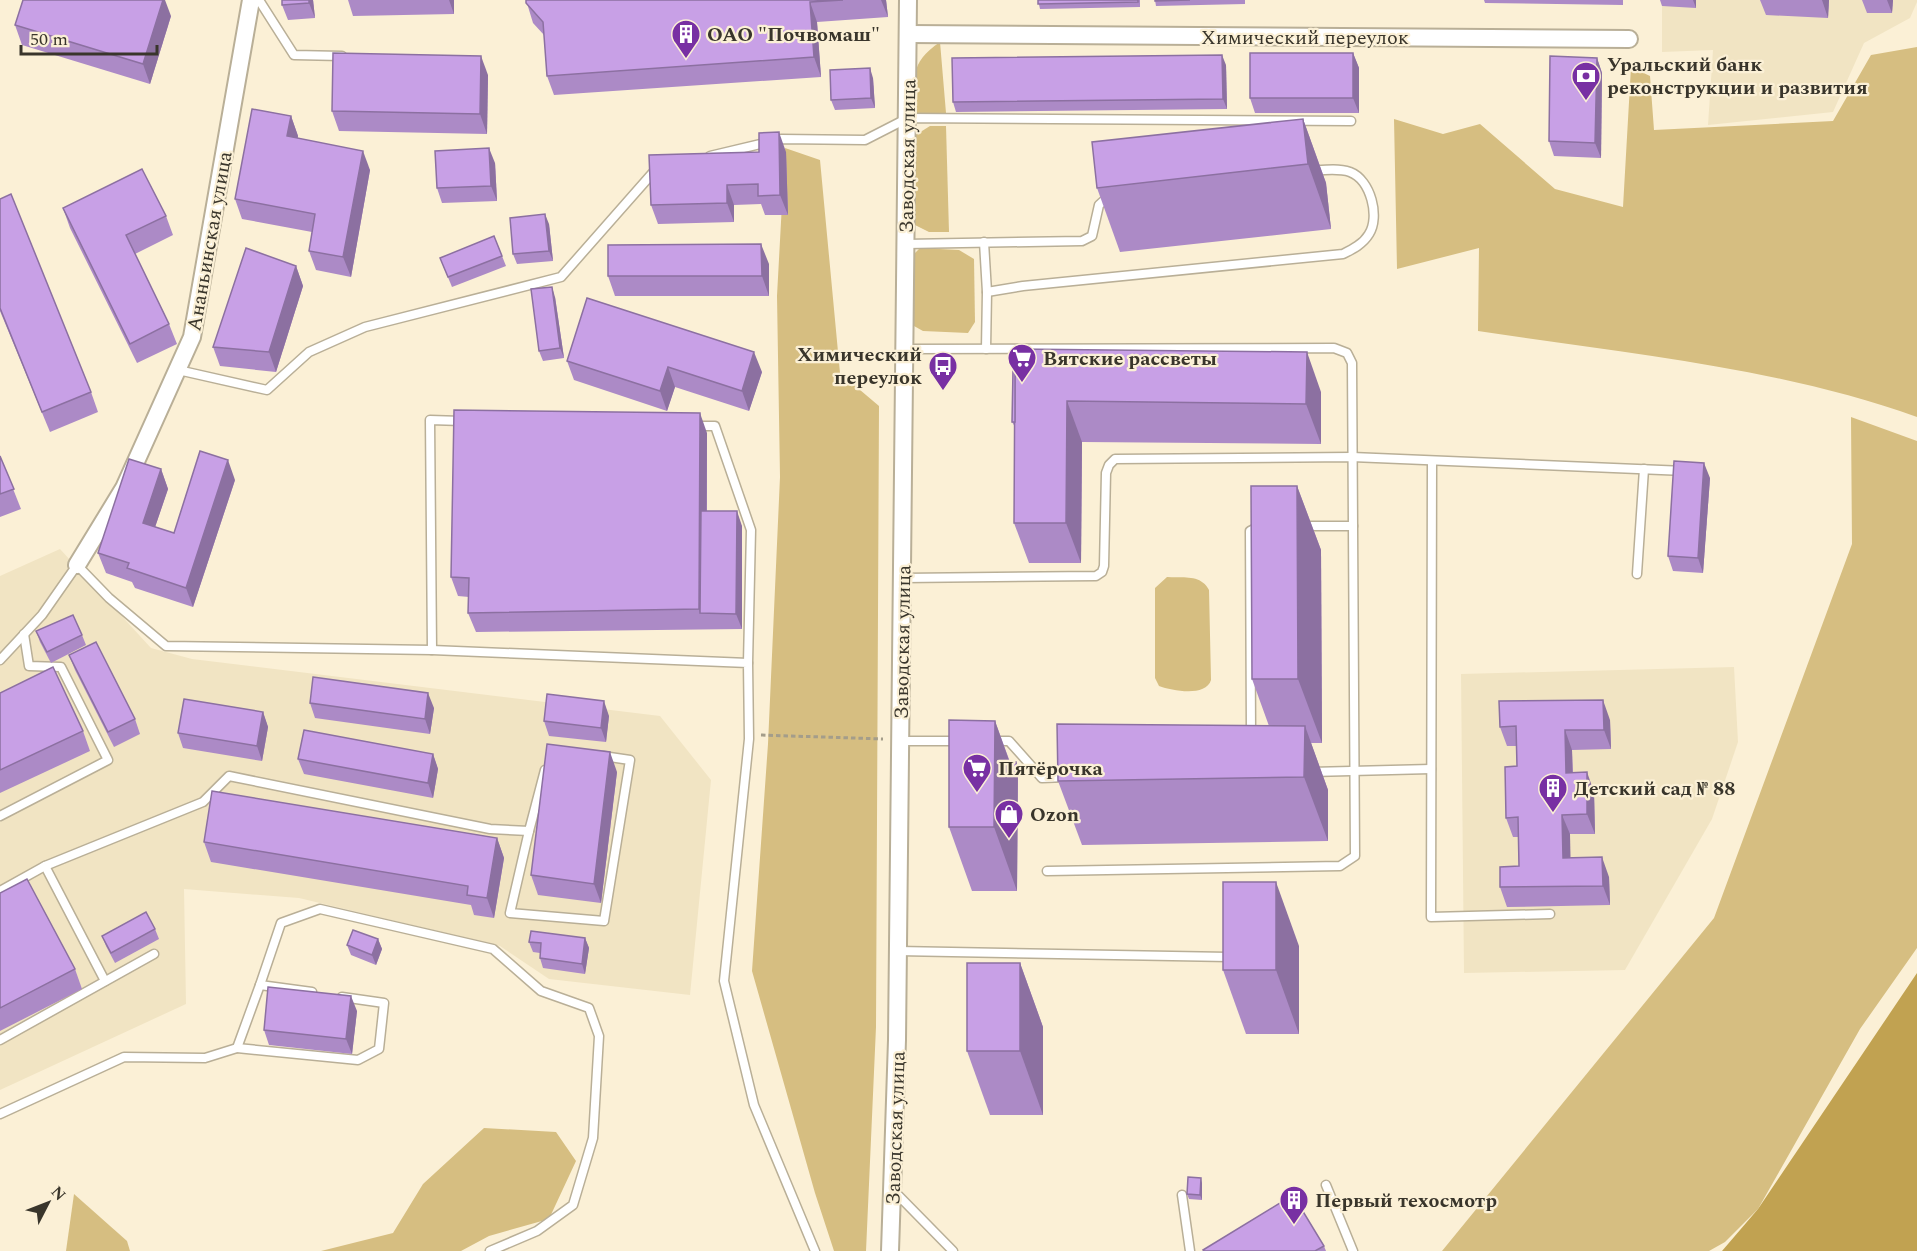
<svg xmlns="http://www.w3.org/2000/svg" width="1917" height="1251" font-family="Spectral,serif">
<rect width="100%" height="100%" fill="#fbf0d6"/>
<g fill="#f1e4c3">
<path d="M1662,0h255v2l-7,16 -46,25 -31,69 -125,13 5,-75 -51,2z"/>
<path d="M60,549l91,99 41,11 468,57 51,64 -21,215 -141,-16 -49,-33 -201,-48 -115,-9 2,115 -186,86v-514z"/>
<path d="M1734,667l4,75 -26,77 -87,151 -161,3 -3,-299z"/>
</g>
<g fill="#d6be81">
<path d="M940,42l6,71h-32c1,-35 -6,-49 26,-71z"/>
<path d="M1917,47v370c-140,-50 -293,-64 -439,-86l1,-83 -82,21 -3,-150 49,15 37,-10 75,65 68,18 8,-140 19,9 4,54 179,-9 38,-66z"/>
<path d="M930,126h16l3,106h-20l-14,-7 -1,-89z"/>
<path d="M785,148l35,12 20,213 39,33 -3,621 -10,224h-32l-19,-58 -63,-222 16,-227 12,-267 -3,-181z"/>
<path d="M920,248l39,2 15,9 1,63 -7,11 -45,-2 -9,-5 -2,-70z"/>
<path d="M1851,417l66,24v507l-57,81 -102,180 -33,33 -16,9h-267l272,-333 138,-374z"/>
<path d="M1167,577c16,1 34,-3 42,13l2,90c-5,17 -38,11 -52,6l-4,-8v-90z"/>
<path d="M484,1128l72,4 20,29 -27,58 -60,17 -28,15h-140l72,-18 30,-49z"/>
<path d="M74,1194l53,47 3,10h-64z"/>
</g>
<path fill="#c1a251" d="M1917,973v278h-195l36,-42z"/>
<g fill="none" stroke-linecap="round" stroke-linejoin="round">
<g stroke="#b9af97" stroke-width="11">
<g id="service">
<path d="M259,0l35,55 48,1"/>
<path d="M710,156l71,-17 84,1 43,-22 443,3"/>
<path d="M984,242l3,50 -1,57"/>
<path d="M906,244l176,-3 10,-5 7,-31 11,-10"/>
<path d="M987,292l36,-6 320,-32c10,-5 20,-10 26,-20 11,-17 2,-54 -19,-62 -12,-4 -26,-2 -38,-1"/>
<path d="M905,349l429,-1 13,5 5,10 3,493 -15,10 -293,5"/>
<path d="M178,370l89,20 42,-38 56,-25 196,-50 96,-109"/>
<path d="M694,426h21l36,104 -3,133"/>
<path d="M1432,461l-1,456 119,-3"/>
<path d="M1302,526h51"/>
<path d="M1637,574l7,-105"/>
<path d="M903,578l193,-2 6,-4 2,-6 2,-93 3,-8 6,-6 237,-2 333,14"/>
<path d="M432,650l-2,-230 32,1"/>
<path d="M0,660l42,-45 35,-50 32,33 57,48 266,4 316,13 1,76 -25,242 30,124 61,146"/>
<path d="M1251,735l-1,-204 10,-5"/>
<path d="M901,741h60"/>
<path d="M992,741h17l33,37 25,-1"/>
<path d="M1311,772l120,-3"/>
<path d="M0,816l108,-56 -47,-93 -32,-1 -5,-32"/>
<path d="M529,831l-19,82 94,8 26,-161 -27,-4"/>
<path d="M45,866l158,-64 26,-26 261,53 39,2 16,-61"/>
<path d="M0,891l45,-25 60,115"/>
<path d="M898,951l331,6"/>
<path d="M260,985l-23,63 121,12 21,-11 5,-46 -42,-6"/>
<path d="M312,992l-52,-7 21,-62 39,-14 173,40 48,42 48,17 10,28 -6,102 -20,67 -36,26 -47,20"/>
<path d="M0,1040l154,-86"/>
<path d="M0,1114l124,-57 81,1 32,-10"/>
<path d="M1326,1185l27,66"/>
<path d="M893,1190l60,61"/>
<path d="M1182,1195l8,56"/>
</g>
</g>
<g stroke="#b9af97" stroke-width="20">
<g id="minor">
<path d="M909,34l720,5"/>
<path d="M77,565l47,-77 68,-151 59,-337"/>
<path d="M890,1251l7,-211 11,-1040"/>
</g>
</g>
<path stroke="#a49d8a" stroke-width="3" stroke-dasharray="4.5 3" stroke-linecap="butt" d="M761,735l122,4"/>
<use href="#service" stroke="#fff" stroke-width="8"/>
<use href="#minor" stroke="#fff" stroke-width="16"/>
</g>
<g fill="#ac8ac6">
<path d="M313,0l2,18 -27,2 -6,-15z"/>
<path d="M348,0h106v14l-101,2z"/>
<path d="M526,0h360l2,17 -71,5 4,55 -267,18 -7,-19 -3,-41 -11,-12z"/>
<path d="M1038,0h102v7l-100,2z"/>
<path d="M1155,0h90v4l-89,2z"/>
<path d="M1484,0h139v5l-138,-2z"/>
<path d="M1660,0h36v8l-34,-2z"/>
<path d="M1760,0h69l-1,18 -62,-3z"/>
<path d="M1862,0h31l-1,13h-25z"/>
<path d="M171,16l-21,68 -128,-39 -7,-20z"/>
<path d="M1353,53l6,15v45h-104l-5,-15z"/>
<path d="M1597,58l5,15 -1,85 -47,-2 -5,-15z"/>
<path d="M1226,65l1,44 -271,3 -3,-10z"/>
<path d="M488,75l-1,59 -148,-3 -7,-20z"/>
<path d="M873,78l2,30 -40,2 -4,-10z"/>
<path d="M291,116l7,20 -1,2 73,32 -19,107 -35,-7 -7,-19 3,-19 -70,-13 -7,-20z"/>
<path d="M1303,119l23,64 5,46 -211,23 -23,-64z"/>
<path d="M786,152l2,63h-23l-4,-11 -27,1v17l-76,2 -7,-19z"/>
<path d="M495,163l2,38 -55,2 -5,-15z"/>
<path d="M0,199l91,193 7,20 -48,20 -50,-121z"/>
<path d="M63,208l103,8 7,19 -38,19 34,70 8,20 -40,19 -67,-135z"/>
<path d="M549,224l4,37 -36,3 -4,-10z"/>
<path d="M494,236l12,30 -54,21 -12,-29z"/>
<path d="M769,264v32h-154l-7,-20z"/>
<path d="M296,266l7,20 -27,86 -56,-6 -7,-19z"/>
<path d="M555,297l9,61 -21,3 -4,-10z"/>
<path d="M567,361l195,11 -13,39 -74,-24 -8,24 -93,-31z"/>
<path d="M1013,370l308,22v52l-239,-2 -1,121h-52l-15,-40 1,-96 -3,-5z"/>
<path d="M707,433v78l35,15v103l-266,3 -8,-19 1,-16 -11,-1 -7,-19z"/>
<path d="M0,456l21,53 -21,8z"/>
<path d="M161,469l7,20 -13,38 19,6 61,-53 -42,127 -58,-19 -3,-6 -26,-9 -8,-20z"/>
<path d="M1710,478l-7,95 -30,-2 -5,-15z"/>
<path d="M1297,486l24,64 1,193h-11l17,47v51l-246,4 -24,-64 211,-55 -17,-47z"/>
<path d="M36,631l46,4 4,10 -35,18 -11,-21z"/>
<path d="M69,655l66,64 5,15 -26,13 -39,-77z"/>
<path d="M0,693l83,38 7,20 -90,42z"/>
<path d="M310,703l124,5 -4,26 -115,-16z"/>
<path d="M263,712l5,15 -6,34 -79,-13 -5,-15z"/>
<path d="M609,716l-3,26 -57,-6 -5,-15z"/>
<path d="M1610,720l1,29 -39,1 1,23 21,19 1,42h-25v24l39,19 1,28 -103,2 -7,-20 19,-21 -1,-29h-5l-7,-19 11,-52 -1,-20h-9l-7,-19z"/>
<path d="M995,721l15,41 8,5 -1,124h-45l-23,-64z"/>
<path d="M433,754l5,15 -5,29 -129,-24 -6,-15z"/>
<path d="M617,772l-16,131 -63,-8 -7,-20z"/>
<path d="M497,838l7,20 -10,60 -20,-3 -3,-10 -260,-43 -7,-20z"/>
<path d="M0,893l75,76 7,20 -82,42z"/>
<path d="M155,929l4,10 -44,24 -9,-17 -4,-10z"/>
<path d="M585,938l4,10 -4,26 -42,-6 -3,-10v-5l-7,-1 -4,-10z"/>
<path d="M378,939l4,10 -6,16 -25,-10 -4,-10z"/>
<path d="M1299,946v88h-53l-23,-64z"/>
<path d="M1020,963l23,64v88h-53l-23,-64z"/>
<path d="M357,1011l-5,43 -83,-9 -5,-15z"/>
<path d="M1202,1183v17l-13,-1 -2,-5z"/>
<path d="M1324,1246l2,5h-123z"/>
</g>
<g fill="#8c70a1">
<path d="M163,0h2l6,16 -21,68 -7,-20z"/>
<path d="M309,0h4l2,18 -6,-15z"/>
<path d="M449,0h5v14z"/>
<path d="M881,0h5l2,17z"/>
<path d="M1693,0h3v8z"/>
<path d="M1822,0h7l-1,18z"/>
<path d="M1887,0h6l-1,13z"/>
<path d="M810,2l7,20 4,55 -7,-20z"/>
<path d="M1353,53l6,15v45l-6,-15z"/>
<path d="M1222,55l4,10 1,44 -4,-10z"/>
<path d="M481,56l7,19 -1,59 -7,-20z"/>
<path d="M1597,58l5,15 -1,85 -6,-15z"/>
<path d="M870,68l3,10 2,30 -4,-10z"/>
<path d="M291,116l7,20 -4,20 -7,-20z"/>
<path d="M1303,119l23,64 5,46 -23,-65z"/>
<path d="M779,132l7,20 2,63 -8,-20z"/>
<path d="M489,148l6,15 2,38 -6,-15z"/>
<path d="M363,151l7,19 -19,107 -8,-20z"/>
<path d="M727,185l7,20v17l-7,-19z"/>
<path d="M545,214l4,10 4,37 -4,-10z"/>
<path d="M761,244l8,20v32l-7,-20z"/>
<path d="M296,266l7,20 -27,86 -7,-20z"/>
<path d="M552,287l3,10 9,61 -4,-10z"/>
<path d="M754,352l8,20 -13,39 -7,-20z"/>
<path d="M1307,352l14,40v52l-15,-40z"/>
<path d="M668,367l7,20 -8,24 -7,-20z"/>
<path d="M1067,401l15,41 -1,121 -15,-40z"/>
<path d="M700,413l7,20 -1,180h-6l-1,-4z"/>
<path d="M228,460l7,20 -42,127 -7,-19z"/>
<path d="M1704,463l6,15 -7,95 -5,-15z"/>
<path d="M161,469l7,20 -18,53 -7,-19z"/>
<path d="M1297,486l24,64 1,193 -24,-64z"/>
<path d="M737,511l5,15v103l-6,-15z"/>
<path d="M428,693l6,15 -4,26 -5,-15z"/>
<path d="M1603,700l7,20 1,29 -7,-19z"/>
<path d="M604,701l5,15 -3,26 -5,-14z"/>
<path d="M263,712l5,15 -6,34 -5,-15z"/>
<path d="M995,721l21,59v-18l2,5 -1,124 -23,-64z"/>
<path d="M1305,726l23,64v51l-24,-64z"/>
<path d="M1565,730l7,20 1,42 -7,-19z"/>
<path d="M610,752l7,20 -16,131 -7,-19z"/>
<path d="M433,754l5,15 -5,29 -5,-15z"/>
<path d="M1587,772l7,20 1,42 -8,-20z"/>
<path d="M1562,815l8,19 1,44 -8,-20z"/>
<path d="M497,838l7,20 -10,60 -7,-20z"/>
<path d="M1602,857l7,20 1,28 -7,-19z"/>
<path d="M1276,882l23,64v88l-23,-64z"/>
<path d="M585,938l4,10 -4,26 -3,-10z"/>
<path d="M378,939l4,10 -6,16 -4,-10z"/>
<path d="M1020,963l23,64v88l-23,-64z"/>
<path d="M351,996l6,15 -5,43 -6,-15z"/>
<path d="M1201,1178l1,5v17l-2,-5z"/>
</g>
<g fill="#c8a0e6" stroke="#8c70a1" stroke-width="1.5">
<path d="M23,0h140l-20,64 -128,-39z"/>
<path d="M282,0h27v3l-27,2z"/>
<path d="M526,0h317l-33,2 4,55 -267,19 -4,-54 -17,-19z"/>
<path d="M1038,0h100v2l-100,2z"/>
<path d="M1155,0h35l-35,1z"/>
<path d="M333,53l148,3 -1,58 -148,-3z"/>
<rect x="1250" y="53" width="103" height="45"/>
<path d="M1222,55l1,44 -270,3 -1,-44z"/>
<path d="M1550,56l47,2 -2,85 -46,-2z"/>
<path d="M870,68l1,30 -40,2 -1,-30z"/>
<path d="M252,109l39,7 -4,20 76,15 -20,106 -34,-6 6,-37 -80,-15z"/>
<path d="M1303,119l5,45 -211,24 -5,-46z"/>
<path d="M779,132l1,63 -22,1v-12l-31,1v18l-76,2 -2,-50 110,-3v-19z"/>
<path d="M489,148l2,38 -54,2 -2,-37z"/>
<path d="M142,169l24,47 -40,19 43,89 -39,20 -67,-136z"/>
<path d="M11,194l80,198 -49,20 -42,-104v-109z"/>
<path d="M545,214l4,37 -36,3 -3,-36z"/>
<path d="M494,236l8,20 -54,21 -8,-19z"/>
<path d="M761,244l1,32h-154v-31z"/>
<path d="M246,248l50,18 -27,86 -56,-5z"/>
<path d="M552,287l8,61 -21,3 -8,-62z"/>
<path d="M587,298l167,54 -12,39 -74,-24 -8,24 -93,-30z"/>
<path d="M1015,349l292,3 -1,52 -239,-3 -1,122h-52z"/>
<path d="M1013,370h2v52h-3z"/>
<path d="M454,410l246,3 -1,196 -231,4 1,-35 -18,-1z"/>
<path d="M200,451l28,9 -42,128 -59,-20 2,-5 -31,-10 31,-94 32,10 -18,54 31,10z"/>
<path d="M0,456l14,33 -14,5z"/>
<path d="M1674,461l30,2 -6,95 -30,-2z"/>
<path d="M1251,486h46l1,193h-46z"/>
<path d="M701,511h36l-1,103 -36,-1z"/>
<path d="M73,615l9,20 -35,17 -11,-21z"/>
<path d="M96,642l39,77 -27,13 -39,-77z"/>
<path d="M53,667l30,64 -83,39v-77z"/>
<path d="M313,677l115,16 -3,26 -115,-16z"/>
<path d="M547,694l57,7 -3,27 -57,-7z"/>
<path d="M184,699l79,13 -6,34 -79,-13z"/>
<path d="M1603,700l1,30h-39l1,43 21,-1v42l-25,1 1,43 39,-1 1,29 -103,1v-20l19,-1 -1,-49 -12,1 -1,-51 12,-1 -1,-40 -16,1 -1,-26z"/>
<path d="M949,720l46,1 -1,106h-45z"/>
<path d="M1057,724l248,2 -1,51 -246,4z"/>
<path d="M304,730l129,24 -5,29 -130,-24z"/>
<path d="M547,744l63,8 -16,132 -63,-9z"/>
<path d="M1010,762h6v18z"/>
<path d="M212,791l285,47 -10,60 -20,-3 1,-9 -264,-44z"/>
<path d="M27,879l48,90 -75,39v-115z"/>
<rect x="1223" y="882" width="53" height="88"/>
<path d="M146,912l9,17 -44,24 -9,-17z"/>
<path d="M353,930l25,9 -6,16 -25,-10z"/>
<path d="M531,931l54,7 -3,26 -42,-6 1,-15 -12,-1z"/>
<rect x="967" y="963" width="53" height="88"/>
<path d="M268,987l83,9 -5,43 -82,-9z"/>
<path d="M1188,1177l13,1 -1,17 -13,-1z"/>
<path d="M1293,1195l31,51 -9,5h-111l-1,-1z"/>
</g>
<defs>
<g id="building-pin" transform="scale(1.5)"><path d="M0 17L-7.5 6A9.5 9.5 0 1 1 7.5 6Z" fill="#7830a3" stroke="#fbf0d6"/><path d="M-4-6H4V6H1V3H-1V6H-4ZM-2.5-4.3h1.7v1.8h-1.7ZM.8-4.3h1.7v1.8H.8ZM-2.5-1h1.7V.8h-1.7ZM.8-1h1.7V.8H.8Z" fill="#fff"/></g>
<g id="bank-pin" transform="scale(1.5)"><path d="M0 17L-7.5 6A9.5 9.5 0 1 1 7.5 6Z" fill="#7830a3" stroke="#fbf0d6"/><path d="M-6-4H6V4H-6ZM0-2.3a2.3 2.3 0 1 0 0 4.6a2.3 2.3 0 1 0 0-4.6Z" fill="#fff"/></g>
<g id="supermarket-pin" transform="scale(1.5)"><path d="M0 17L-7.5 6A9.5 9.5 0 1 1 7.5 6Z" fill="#7830a3" stroke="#fbf0d6"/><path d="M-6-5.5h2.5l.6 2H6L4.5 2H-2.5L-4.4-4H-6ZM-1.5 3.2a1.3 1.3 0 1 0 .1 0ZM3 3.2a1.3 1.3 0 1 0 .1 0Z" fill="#fff"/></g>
<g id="bus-pin" transform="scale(1.5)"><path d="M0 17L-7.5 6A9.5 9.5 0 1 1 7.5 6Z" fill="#7830a3" stroke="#fbf0d6"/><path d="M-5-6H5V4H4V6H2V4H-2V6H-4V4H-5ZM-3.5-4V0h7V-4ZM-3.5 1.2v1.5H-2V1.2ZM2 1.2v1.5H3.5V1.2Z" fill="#fff"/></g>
<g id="shop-pin" transform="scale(1.5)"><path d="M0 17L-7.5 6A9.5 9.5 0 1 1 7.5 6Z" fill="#7830a3" stroke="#fbf0d6"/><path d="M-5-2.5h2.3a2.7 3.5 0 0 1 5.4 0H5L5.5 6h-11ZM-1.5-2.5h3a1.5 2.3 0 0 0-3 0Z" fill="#fff"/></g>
</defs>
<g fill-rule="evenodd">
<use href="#building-pin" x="686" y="34"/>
<use href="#bank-pin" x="1586" y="76"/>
<use href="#supermarket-pin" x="1022" y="358"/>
<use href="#bus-pin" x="943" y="366"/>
<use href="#supermarket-pin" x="977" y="768"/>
<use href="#building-pin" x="1553" y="788"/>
<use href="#shop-pin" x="1009" y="814"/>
<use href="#building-pin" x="1294" y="1200"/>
</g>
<g text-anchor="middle" stroke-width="4.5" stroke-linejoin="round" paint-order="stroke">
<g font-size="20" font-weight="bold" fill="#39352b" stroke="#fbf0d6" text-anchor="start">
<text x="707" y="41">ОАО "Почвомаш"</text>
<text x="1607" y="71">Уральский банк<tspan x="1607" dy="23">реконструкции и развития</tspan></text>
<text x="922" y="361" text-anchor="end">Химический<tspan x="922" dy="23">переулок</tspan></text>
<text x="1043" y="365">Вятские рассветы</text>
<text x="998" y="775">Пятёрочка</text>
<text x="1574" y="795">Детский сад № 88</text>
<text x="1030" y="821">Ozon</text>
<text x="1315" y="1207">Первый техосмотр</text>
</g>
<g font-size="20" fill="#39352b" stroke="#fbf0d6">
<text x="1305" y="44">Химический переулок</text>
<text transform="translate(907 156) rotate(-89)" y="7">Заводская улица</text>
<text transform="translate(209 241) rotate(-80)" y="7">Ананьинская улица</text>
<text transform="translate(902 642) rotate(-89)" y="7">Заводская улица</text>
<text transform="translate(895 1128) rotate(-88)" y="7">Заводская улица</text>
</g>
</g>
<g transform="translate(48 1203) rotate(48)" stroke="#fbf0d6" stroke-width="4.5" paint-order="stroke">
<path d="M0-4.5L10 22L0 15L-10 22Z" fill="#39352b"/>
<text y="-9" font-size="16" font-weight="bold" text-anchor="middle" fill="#39352b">N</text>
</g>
<path d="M21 45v9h136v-9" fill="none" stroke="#39352b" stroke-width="3"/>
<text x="30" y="45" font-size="18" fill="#39352b" stroke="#fbf0d6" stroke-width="4.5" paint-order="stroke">50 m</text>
</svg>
